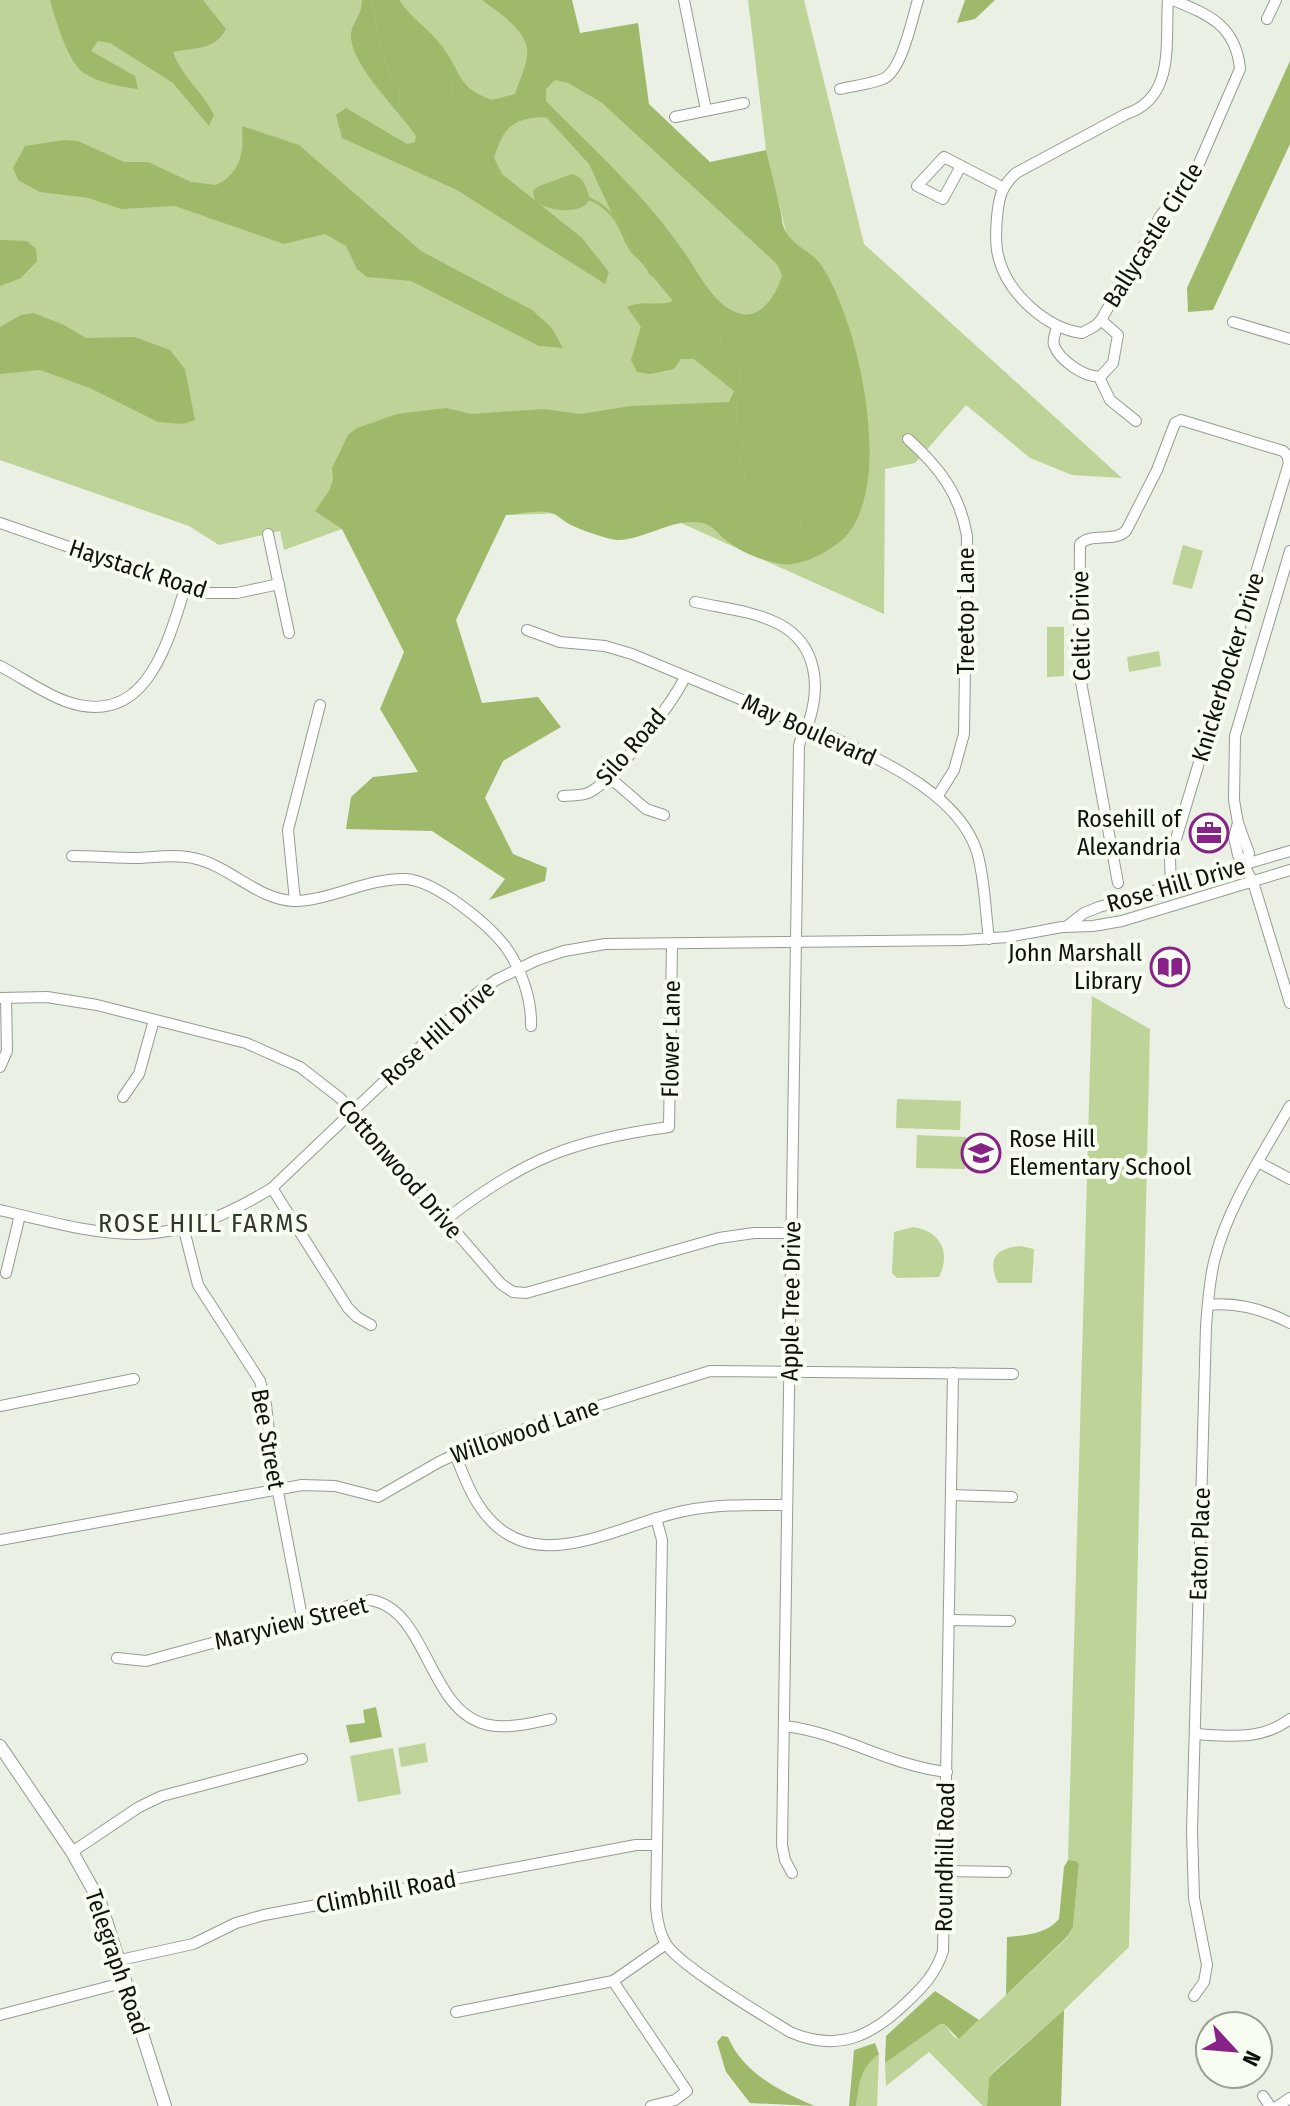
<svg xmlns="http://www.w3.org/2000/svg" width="1290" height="2106" font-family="'Fira Sans Condensed',sans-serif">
<rect width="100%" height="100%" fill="#ebf0e4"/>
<g fill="#bdd398">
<path d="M0,0h525l261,232 -20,-82 -18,-150h56l60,244 258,234 -50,-3 -42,-17 -64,-53 -51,58 -30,6 -1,145 -232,-104 -146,5 -164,14 -58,21 -4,-19 -61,14 -30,-19 -189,-66z"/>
<path d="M1183,545l20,6 -11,38 -20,-5z"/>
<path d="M1047,627h17v49l-17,1z"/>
<path d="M1159,651l2,15 -32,6 -2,-15z"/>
<path d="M1092,996l58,33 -21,918 -65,63 -70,61 -5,8 -2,27h-4l-54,-54 -43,34 -1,-23 55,-40 4,1 10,13 5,2 109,-102 5,-10 6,-62 -3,-4 -8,-1z"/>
<path d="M897,1099l64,2 -1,29 -64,-2z"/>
<path d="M917,1135l49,2 -1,32 -49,-1z"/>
<path d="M913,1227c28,4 38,26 26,50l-42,1 -5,-5 2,-41z"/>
<path d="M1020,1246l14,3 -2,34h-34c-11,-23 -3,-35 22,-37z"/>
<path d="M425,1743l3,19 -27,5 -3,-19z"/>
<path d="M393,1748l8,46 -43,8 -8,-46z"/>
<path d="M879,2054l-2,52h-21c4,-24 3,-36 23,-52z"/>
</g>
<g fill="#9eb96a" fill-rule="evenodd">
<path d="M50,0h153l23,29c-11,22 -32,18 -53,23 8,24 30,40 41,63l-5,11 -36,-43 -63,-40 -12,-2 -7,10 44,25 3,13c-16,-2 -40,-6 -54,-16 -16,-10 -29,-55 -34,-73z"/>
<path d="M362,0h37c12,18 30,29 43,46 20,27 14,41 50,54l23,-6c4,-12 10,-25 12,-37 4,-25 -28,-44 -45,-57h90l8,33 58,-10 11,81 61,58 56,-12c5,20 10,39 14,59 2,7 2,17 6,23 7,14 27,20 35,33 38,55 76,225 21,275 -14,12 -41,27 -60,24 -19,-3 -40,-11 -55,-23 -9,-7 -13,-15 -24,-18 -29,-6 -55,15 -83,17 -9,1 -42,-11 -51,-16 -7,-4 -13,-11 -21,-12 -12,-2 -29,2 -42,3l-50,105 26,83 56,-6 23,30 -58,34 -18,37 28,56 34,14 -2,13 -56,19 16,-21 -73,-48 -86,-2 5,-32 22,-20 45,-5 -38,-63 24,-57 -62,-123 -27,-18 14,-20 4,-11 -1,-12 16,-33 9,-7 40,-14 49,-6 25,6 73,-5 36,5 51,-8 98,-4 5,-11 -40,-32h-13l-7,10 -24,5 -13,-2 -6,-12 10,-33 -14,-20c16,-8 31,0 46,-6l-47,-57 -37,-80 -43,-47c-33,1 -42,9 -52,41l8,16 80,64 27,34 -4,12 -148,-94 -115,-52 -6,-23 10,-7 61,36 8,-2 1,-6c-15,-24 -66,-71 -65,-101 1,-13 11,-19 11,-35zM555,80l13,3 33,19 176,162 5,11c-4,17 -20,44 -41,39 -27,-7 -42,-41 -57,-62 -39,-57 -90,-102 -138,-151v-12z"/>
<path d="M965,0h30l-20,19 -18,4z"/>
<path d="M1290,61v83l-77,166 -25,2 -1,-24z"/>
<path d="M242,126l57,19 122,106 111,59 19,17 12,21 -24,-2 -128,-65 -44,-4 -10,-8 -11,-23 -21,-12 -41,10 -109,-38 -54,3 -32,-11 -49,-6 -22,-12 -5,-12 12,-22 39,-6 14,1 46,21h24l43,20 25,3c25,-12 28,-33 26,-59z"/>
<path d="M0,240l27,1 9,8 1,12 -16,17 -21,8z"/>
<path d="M33,313l29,11 24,14 49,-1 35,13 15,19 10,51 -12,4 -25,-2 -68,-34 -50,-18 -40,4v-47l21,-12z"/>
<path d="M1068,1860l8,1 3,3 -6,63 -5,9 -62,59 1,-58c18,-1 41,-4 52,-18l5,-52z"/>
<path d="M935,1991l44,29 -20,19 -15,-15h-4l-55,39 1,-27z"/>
<path d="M1064,2010l-3,96h-74l2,-28 5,-6z"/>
<path d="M722,2036l6,1c15,36 53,55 87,69l-65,-3 -24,-31 -9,-30z"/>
<path d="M875,2043l4,11c-20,16 -19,28 -23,52h-7l5,-56z"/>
</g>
<g fill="#a0bb6d">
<path d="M572,174c12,3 15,15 18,25 -8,17 -42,12 -55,2l-2,-10 6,-5z"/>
<path d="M376,1707l6,30 -32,6 -4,-18 19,-2 -2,-13z"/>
</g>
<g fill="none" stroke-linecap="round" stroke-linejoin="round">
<g stroke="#a0bb6d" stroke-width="3">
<path d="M371,0l9,42v8c10,13 7,29 19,39l-1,17c21,23 50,32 72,53"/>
<path d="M373,9l10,-3 9,6 6,11 7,4 27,25 4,11 15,18 2,18 12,11"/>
<path d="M479,166l34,34 3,10 6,1 4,7 33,17 35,27"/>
<path d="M590,199c18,8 27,21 36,37 2,4 2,9 4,12 5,10 17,13 20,25l20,14 15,20 6,-3 3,1 2,8 13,-1 5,8"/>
<path d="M719,335l5,14c15,6 19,16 15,32l3,7 -4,10 -2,24 10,17 -8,15 11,34c13,6 24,14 36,21 7,4 8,10 16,14l2,10"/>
</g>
<g stroke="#969b90" stroke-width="12">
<g id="minor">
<path d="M684,0l22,110"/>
<path d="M1267,19l9,-19"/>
<path d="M840,89c13,-3 30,-5 43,-10 19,-8 29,-60 35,-79"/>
<path d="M675,117l69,-14"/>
<path d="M961,166l-18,33 -26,-13 27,-29 58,30"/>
<path d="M1101,320l60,-105 33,-40 46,-106c-4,-43 -30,-54 -67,-69"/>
<path d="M1233,322l57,17"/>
<path d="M1057,326c-1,6 -5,14 -3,19 5,15 32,34 47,31l12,-13 5,-28 -17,-15 -6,6 -13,7c-37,-5 -76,-41 -84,-78 -3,-11 -2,-26 -1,-38 2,-20 4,-30 19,-44l110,-59c50,-16 39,-73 42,-114"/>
<path d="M1099,377l11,23 26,21"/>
<path d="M908,439c31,28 52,55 59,97l-3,198 -10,36 -17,27"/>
<path d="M0,523l201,70h36l42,-9"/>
<path d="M268,534l21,99"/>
<path d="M695,602c27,6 59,9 84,22 40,21 42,66 28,103"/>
<path d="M527,630l33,12 45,4 27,8 202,84c51,24 125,57 143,114 8,27 8,58 12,87"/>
<path d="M0,666c21,11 43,27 65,35 80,29 102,-55 120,-113"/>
<path d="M609,777l37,32 18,6"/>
<path d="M563,796c8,-1 18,0 25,-3 25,-11 85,-90 97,-116"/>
<path d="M1238,823l-4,14 4,18 15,27 37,121"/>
<path d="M72,856c22,0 44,2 66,2 18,-1 38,-4 55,0 36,7 63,41 100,43 33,1 78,-24 113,-22 30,2 81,44 99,67 16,22 27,53 26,80"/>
<path d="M1245,865l4,-12 -11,-30 -4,-23 1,-64 55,-185"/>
<path d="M1118,883l-39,-212 1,-127c12,-12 33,-1 46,-13l31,-61 18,-47 6,-3 102,31 4,4 2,8 -119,396 1,27"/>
<path d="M295,901l-7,-71 32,-125"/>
<path d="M1066,927l18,-14 15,-6 191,-56"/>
<path d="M0,998l47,-1 50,8 149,38 54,24 40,31 161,186 12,8 13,1 193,-55 35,-5h38"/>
<path d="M0,1067l7,-16 -1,-53"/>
<path d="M123,1097l16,-23 15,-54"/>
<path d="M1258,1162l32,17"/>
<path d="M272,1188l76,120 9,9 14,8"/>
<path d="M0,1210c114,28 166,43 272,-22l204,-194 20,-14 41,-20 27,-9 41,-7 359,-4 44,-3 54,-10 31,-1 29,-5 168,-51"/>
<path d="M445,1220c79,-61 127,-80 224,-93l3,-183"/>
<path d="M184,1230l14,55 62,96 6,24 7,61 29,151"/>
<path d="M6,1273l14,-58"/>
<path d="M1208,1305c29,-3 57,5 82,18"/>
<path d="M0,1406l134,-27"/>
<path d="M455,1454c7,17 13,35 23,50 51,81 138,20 206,7 34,-7 69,-6 103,-6"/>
<path d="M951,1495l61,2"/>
<path d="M656,1518l6,22 -6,368c1,11 4,26 10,36 15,23 97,71 124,88 48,21 82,4 117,-30 17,-16 29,-29 36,-51l10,-578"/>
<path d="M0,1540l302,-55 33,1 43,11 61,-35 38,-18 233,-73 303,3"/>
<path d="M949,1620l61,1"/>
<path d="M117,1658l29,3 224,-61c59,9 57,113 119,125 20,4 42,-2 62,-6"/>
<path d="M784,1726c56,6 106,40 163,46"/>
<path d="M1195,1734c34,2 66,7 95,-15"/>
<path d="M72,1852l67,-45 23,-11 140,-37"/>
<path d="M945,1871l61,1"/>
<path d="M792,1873l-7,-13 -3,-15 17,-1099 5,-20"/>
<path d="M120,1960l73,-16 43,-21 28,-8 372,-70h21"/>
<path d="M613,1981l74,110 -12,9 -24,6"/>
<path d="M1194,1996l10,-14 3,-17 -13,-67 -2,-67 14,-505c2,-23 3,-46 9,-68 14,-54 48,-104 75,-152"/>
<path d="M456,2012l157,-31 53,-37"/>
<path d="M0,2015l126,-33"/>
<path d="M1263,2096l7,10"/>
<path d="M1278,2106l12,-8"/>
</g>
</g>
<g stroke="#969b90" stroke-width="14">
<path id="major" d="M0,1746l72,106 28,50 65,204"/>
</g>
<use href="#minor" stroke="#fff" stroke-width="10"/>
<use href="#major" stroke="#fff" stroke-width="12"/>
</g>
<defs>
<g id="office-ring" transform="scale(2)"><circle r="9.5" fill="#f8fdf1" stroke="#892288" stroke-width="1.5"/><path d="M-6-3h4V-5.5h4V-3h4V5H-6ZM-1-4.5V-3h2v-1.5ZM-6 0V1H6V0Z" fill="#892288"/></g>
<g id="library-ring" transform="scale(2)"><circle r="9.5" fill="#f8fdf1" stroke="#892288" stroke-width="1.5"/><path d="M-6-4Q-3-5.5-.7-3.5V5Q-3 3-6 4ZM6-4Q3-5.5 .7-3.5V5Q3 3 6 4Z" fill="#892288"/></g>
<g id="school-ring" transform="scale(2)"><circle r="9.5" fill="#f8fdf1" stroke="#892288" stroke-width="1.5"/><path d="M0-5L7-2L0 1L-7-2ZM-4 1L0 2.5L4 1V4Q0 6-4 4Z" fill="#892288"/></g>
</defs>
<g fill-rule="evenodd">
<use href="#office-ring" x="1209" y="833"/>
<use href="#library-ring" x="1170" y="967"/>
<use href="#school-ring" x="981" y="1153"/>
</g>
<g text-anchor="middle" stroke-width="8" stroke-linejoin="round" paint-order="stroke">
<g font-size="24" fill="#10120e" stroke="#f8fdf1">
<text transform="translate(1153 235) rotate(-58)" y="8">Ballycastle Circle</text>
<text transform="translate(138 569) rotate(18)" y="8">Haystack Road</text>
<text transform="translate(966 611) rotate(-90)" y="8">Treetop Lane</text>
<text transform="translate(1081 626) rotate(-91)" y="8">Celtic Drive</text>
<text transform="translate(1228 667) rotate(-73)" y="8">Knickerbocker Drive</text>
<text transform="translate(809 730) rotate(24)" y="8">May Boulevard</text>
<text transform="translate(631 747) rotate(-49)" y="8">Silo Road</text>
<text transform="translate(1176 885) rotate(-16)" y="8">Rose Hill Drive</text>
<text transform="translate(438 1033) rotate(-42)" y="8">Rose Hill Drive</text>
<text transform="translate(671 1039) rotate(-89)" y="8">Flower Lane</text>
<text transform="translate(400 1169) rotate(49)" y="8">Cottonwood Drive</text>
<text transform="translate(791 1301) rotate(-89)" y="8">Apple Tree Drive</text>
<text transform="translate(525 1431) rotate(-19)" y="8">Willowood Lane</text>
<text transform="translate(268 1439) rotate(80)" y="8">Bee Street</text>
<text transform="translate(1200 1544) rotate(-88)" y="8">Eaton Place</text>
<text transform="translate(291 1623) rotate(-14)" y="8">Maryview Street</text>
<text transform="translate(945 1857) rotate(-89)" y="8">Roundhill Road</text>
<text transform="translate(386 1892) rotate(-11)" y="8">Climbhill Road</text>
<text transform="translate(117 1962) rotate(71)" y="8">Telegraph Road</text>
</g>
<g font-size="24" fill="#10120e" stroke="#f8fdf1" text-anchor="end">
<text x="1181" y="827">Rosehill of<tspan x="1181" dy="28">Alexandria</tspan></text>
<text x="1142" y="961">John Marshall<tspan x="1142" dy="28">Library</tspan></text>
<text x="1009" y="1147" text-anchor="start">Rose Hill<tspan x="1009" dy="28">Elementary School</tspan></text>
</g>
<g font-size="26" letter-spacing="2" fill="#32362d" stroke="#f8fdf1">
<text x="204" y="1232">ROSE HILL FARMS</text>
</g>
</g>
<g transform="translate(1234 2050) rotate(116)"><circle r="38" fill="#f8fdf1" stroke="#9b9f96" stroke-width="2"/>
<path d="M0-6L14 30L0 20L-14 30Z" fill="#892288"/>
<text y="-12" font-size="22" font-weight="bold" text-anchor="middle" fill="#10120e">N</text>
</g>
</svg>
